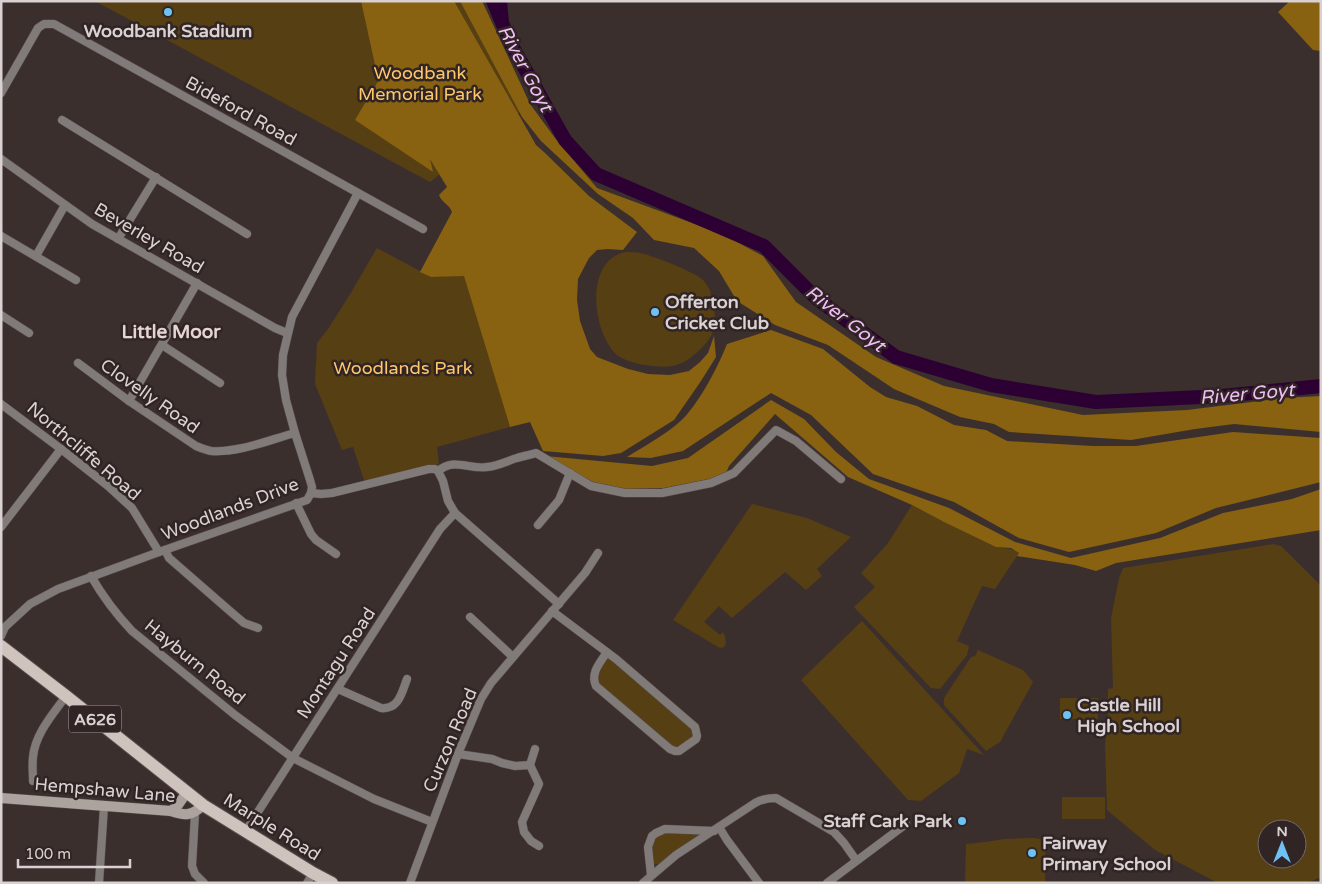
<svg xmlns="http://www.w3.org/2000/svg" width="1322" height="884" font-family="'Varela Round',sans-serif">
<rect width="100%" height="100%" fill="#3b2f2e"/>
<g fill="#563f13" fill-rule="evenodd">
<path d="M95,1h387l48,103 -100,78z"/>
<path d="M377,248l54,29 33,-2 46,152 -73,20 2,17 -74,19 -12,-36 -11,3 -27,-66 2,-41 11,-14 21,-33z"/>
<path d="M625,252c6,0 10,0 16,1 12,3 54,19 62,27 11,10 15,41 9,54 -4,8 -11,15 -17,20 -14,12 -24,14 -42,12 -11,-1 -27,-4 -36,-11 -25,-23 -33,-94 8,-103z"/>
<path d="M752,504l55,14 44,19 -34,32 5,7 -16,14 -21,-18 -53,46 -13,-12 -15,16 16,13 3,-3c2,5 4,9 2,14l-3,2 -4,-1 -45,-27z"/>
<path d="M912,505c26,14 53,27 81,40 10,5 15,1 26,8l-24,36 -13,-3 -25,55 12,5 -2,9 -27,34 -9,-1 -77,-81 21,-20 -14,-14 27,-30z"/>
<path d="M1274,544l7,2 40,40v291l-14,6h-89l-63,-33 -48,-40 -2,-68 3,-14v-39l5,-1 -2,-70 8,-40 4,-10zM1267,829h30v30h-30z"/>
<path d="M862,621l122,134 -17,-6 -8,24 -38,28 -13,-1 -107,-120z"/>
<path d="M978,650l45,20 10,12 -33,60 -14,9 -42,-46v-7l27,-41 4,-1z"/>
<path d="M607,652l88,75 2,9 -22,15 -79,-65 -2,-11z"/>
<rect x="1060" y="698" width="38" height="21"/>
<rect x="1062" y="797" width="43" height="22"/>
<path d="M662,832h36v5l-39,28 -7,-2c-1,-16 -4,-21 10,-31z"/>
<path d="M1031,838c4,0 9,0 12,3 4,6 2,33 2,42h-80l1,-39 19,-2 20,-3z"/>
</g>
<g fill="#886210">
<path d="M361,1h93l82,144 9,8 44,43 48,36 -14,18 -15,-1 -11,1 -8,8 -11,21 -1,21 3,21 10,28 7,8 31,12 20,5 22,1 19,-4 11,-9 8,-9 6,-17 2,21 -15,24 -27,39 -53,33 -18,3 -60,-5 -13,-29 -20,5 -46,-151 -33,1 -11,-5 32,-60c-3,-8 -10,-9 -13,-17l8,-8 -17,-28 3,13 -78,-52 25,-42 -3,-4z"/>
<path d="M460,1h22l48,103 25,34 42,50 125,46 41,22 33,46 80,55 68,29 139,29 104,-5 96,-12 38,-2v36l-87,-8 -39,5 -64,11 -122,-8 -15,-8 -34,-7 -66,-28 -66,-44 -53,-20 -38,-24 -18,-30 -25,-23 -40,-8 -21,-22 -35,-24 -57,-53 -19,-24z"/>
<path d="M1290,1h31v50l-8,-1 -35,-38z"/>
<path d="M771,330l52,19 47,38 16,10 31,9 37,19 32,5 21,11 86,5h43l97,-14 88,6v44l-105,26 -60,25 -87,19 -50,-14 -65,-36 -81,-28 -62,-59 -40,-22 -88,58 -32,7 -24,-1c16,-10 34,-20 49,-32 20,-15 42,-58 51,-81z"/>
<path d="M771,400l33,19 32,33 33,27 80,29 66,34 56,16 89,-20 63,-25 69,-14 29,-10v41l-205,33 -20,8 -21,-6 -58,-9 2,-3 -8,-5 -15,-1 -52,-25 -32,-17 -64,-28 -73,-63 -46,52 -3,7 -17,6 -45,9 -38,1 -33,-7 -48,-26 107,10 36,-8z"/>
</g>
<path fill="#2c0032" d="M488,1h19l4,43z"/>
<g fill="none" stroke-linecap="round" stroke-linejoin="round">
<path stroke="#2c0032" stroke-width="14" d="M493,1l18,43 54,96 31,34 168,72 52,52 80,59 95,28 105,17 126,-6 99,-10"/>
<g stroke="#584c4c" stroke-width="9">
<g id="street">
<path d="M1,93l37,-65 6,-4h10l369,205"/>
<path d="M62,120l185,114"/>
<path d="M1,159l91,65 183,104 12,5"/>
<path d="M1,236l75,44"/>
<path d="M118,239l38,-62"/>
<path d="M36,256l29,-51"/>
<path d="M1,315l28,18"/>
<path d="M162,345l58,38"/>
<path d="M78,363l51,38 67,45c5,2 10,4 15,5 27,2 58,-11 84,-18"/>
<path d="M129,401l68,-118"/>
<path d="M1,404l60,45 47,37 24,22 27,44"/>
<path d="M438,471c17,-14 31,-1 49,-4 11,-1 20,-6 30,-9 6,-2 13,-3 19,-5l55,33 34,7h37l49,-10 23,-10 42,-43 20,11 45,38"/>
<path d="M438,471l5,10 5,20 7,12 104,91"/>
<path d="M311,493l1,-6 -2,-7 -15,-47 -9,-33 -4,-25 1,-20 9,-38 66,-124"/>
<path d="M311,493l10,1 11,-1 97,-24h6l3,2"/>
<path d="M296,503l15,31 5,6 20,14"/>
<path d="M538,525l21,-25 11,-27"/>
<path d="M1,527l60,-78"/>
<path d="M165,550l4,8 62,54 13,11 14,5"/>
<path d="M91,576c12,21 25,38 41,55l103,84 58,43 81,41 58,23"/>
<path d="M552,611l64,48 79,68 2,9 -1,3 -17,12h-4l-5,-2 -74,-63c-6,-13 4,-23 11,-34"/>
<path d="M470,617l43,40"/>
<path d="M1,636l4,-9 25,-23 28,-15 101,-37 148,-52 4,-7"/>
<path d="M338,689l43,19c18,2 21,-16 26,-29"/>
<path d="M458,754l34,5 10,4 13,3 15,-1 9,19 -17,38 2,10 7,9 8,5"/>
<path d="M530,765l5,-16"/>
<path d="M33,781c0,-8 -1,-16 0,-24 2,-23 20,-43 33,-61"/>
<path d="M195,813l-3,53 3,8 9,9"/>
<path d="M719,827l8,13 32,43"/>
<path d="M245,832l195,-303 15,-16"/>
<path d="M651,875l-3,-28 4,-11 4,-3 9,-4 49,2"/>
<path d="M99,883l5,-77"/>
<path d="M307,883l6,-10"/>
<path d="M410,883l48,-129 23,-55 10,-16 94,-110 13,-20"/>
<path d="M643,883l33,-28 79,-52c7,-4 12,-5 21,-5l58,34 10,11 12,17"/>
<path d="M827,883l79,-59"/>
</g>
</g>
<g stroke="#584c4c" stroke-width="11">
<g id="secondary">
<path d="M1,798l170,13c14,5 21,5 32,-6"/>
<path d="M171,811l7,-6 9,-13"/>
</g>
</g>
<g stroke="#584c4c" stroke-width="14">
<path id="primary" d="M1,646l65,50 137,109 110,68 19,10"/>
</g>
<use href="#street" stroke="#807b78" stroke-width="8"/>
<use href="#secondary" stroke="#aca39f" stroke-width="10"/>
<use href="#primary" stroke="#cec3bd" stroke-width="12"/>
</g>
<g fill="#6dc2f3" stroke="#302524" stroke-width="2">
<circle cx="168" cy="12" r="5"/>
<circle cx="655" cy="312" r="5"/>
<circle cx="1067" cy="715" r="5"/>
<circle cx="962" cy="821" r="5"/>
<circle cx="1032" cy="853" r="5"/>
</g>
<g text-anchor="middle" stroke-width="5" stroke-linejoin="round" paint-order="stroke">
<rect fill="#302524" stroke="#a79e9e" stroke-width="1" x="69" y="705.5" width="52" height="27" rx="4"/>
<g font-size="16" font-weight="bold" fill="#dad2d2">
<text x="95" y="725">A626</text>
</g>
<g font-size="18" font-weight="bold" fill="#dad2d2" stroke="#302524" text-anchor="start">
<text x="168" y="37" text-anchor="middle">Woodbank Stadium</text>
<text x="665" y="308">Offerton<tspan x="665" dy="21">Cricket Club</tspan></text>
<text x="1077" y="711">Castle Hill<tspan x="1077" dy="21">High School</tspan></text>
<text x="952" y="827" text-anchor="end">Staff Cark Park</text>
<text x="1042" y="849">Fairway<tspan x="1042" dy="21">Primary School</tspan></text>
</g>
<g font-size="18" fill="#fec86a" stroke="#302524">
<text x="420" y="79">Woodbank<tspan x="420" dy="21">Memorial Park</tspan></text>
<text x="403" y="374">Woodlands Park</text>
</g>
<g font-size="18" fill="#dad2d2" stroke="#302524">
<text transform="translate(241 111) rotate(29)" y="6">Bideford Road</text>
<text transform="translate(149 238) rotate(30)" y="6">Beverley Road</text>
<text transform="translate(150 396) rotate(35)" y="6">Clovelly Road</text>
<text transform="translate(84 451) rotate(40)" y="6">Northcliffe Road</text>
<text transform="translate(230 509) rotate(-21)" y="6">Woodlands Drive</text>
<text transform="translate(195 662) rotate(39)" y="6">Hayburn Road</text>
<text transform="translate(336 663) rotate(-57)" y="6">Montagu Road</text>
<text transform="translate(450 740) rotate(-67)" y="6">Curzon Road</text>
<text transform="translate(105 790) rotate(5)" y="6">Hempshaw Lane</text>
<text transform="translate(272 827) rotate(32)" y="6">Marple Road</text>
</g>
<g font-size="19" font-style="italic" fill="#f1bdf7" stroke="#302524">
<text transform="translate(526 68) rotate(62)" y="7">River Goyt</text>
<text transform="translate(846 318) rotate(38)" y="7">River Goyt</text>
<text transform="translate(1247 393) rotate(-5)" y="7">River Goyt</text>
</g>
<g font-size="19" font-weight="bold" fill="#e4d4d3" stroke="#302524">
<text x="171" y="338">Little Moor</text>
</g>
</g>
<rect width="1322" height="884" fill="none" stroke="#dad2d2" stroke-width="5"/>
<g transform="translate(1282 844)"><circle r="24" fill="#302524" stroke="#746a6a"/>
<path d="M0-4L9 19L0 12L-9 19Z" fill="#6dc2f3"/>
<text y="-8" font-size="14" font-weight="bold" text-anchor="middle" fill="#dad2d2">N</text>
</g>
<path d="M18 859v8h112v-8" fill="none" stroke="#dad2d2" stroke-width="2.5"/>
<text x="25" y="859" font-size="15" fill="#dad2d2" stroke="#302524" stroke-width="4" paint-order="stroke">100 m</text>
</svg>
